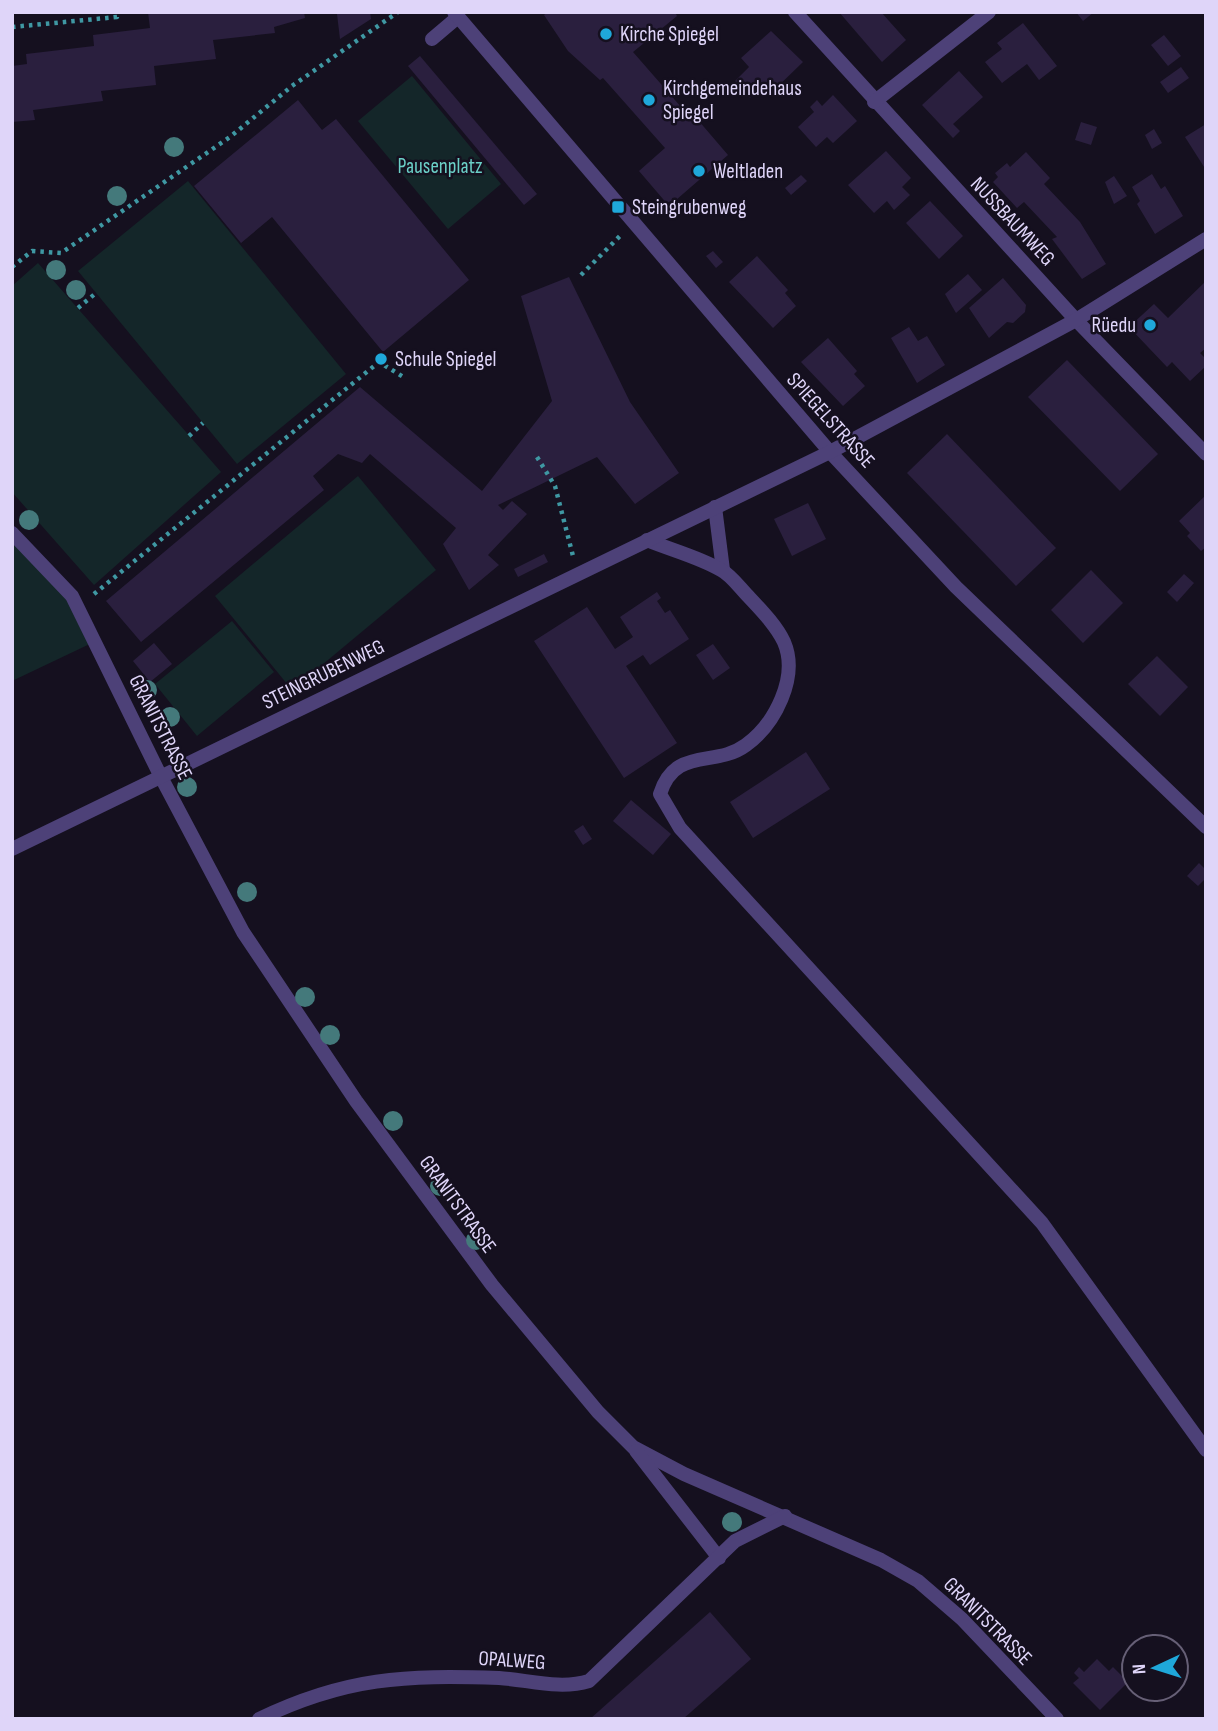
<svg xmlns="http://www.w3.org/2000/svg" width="1218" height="1731" font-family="'Sofia Sans Condensed',sans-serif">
<rect width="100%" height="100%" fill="#15101f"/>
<g fill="#142629">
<path d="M412,76l89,108 -53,45 -90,-108z"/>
<path d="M188,181l158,193 -109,90 -159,-193z"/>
<path d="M38,263l183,209 -127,113 -82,-93v-206z"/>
<path d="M358,476l78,94 -144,120 -77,-94z"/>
<path d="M12,533l60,63 22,46 -82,39z"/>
<path d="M232,621l42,51 -77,64 -42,-52z"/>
</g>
<g fill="#2a1f3e">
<path d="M148,12h156l1,6 -31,9 1,6 -62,7 3,19 -62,7 2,19 -55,6 2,10 -70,9 2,10 -23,2v-56l15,-2 -1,-10 68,-8 -1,-11 57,-7z"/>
<path d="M340,12h30l1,7 -31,20 -3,-25z"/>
<path d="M548,12h127l2,4 -44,36 62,71 3,-3 30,35 -59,51 -30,-35 26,-23 -62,-70 -3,2 -32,-29 -24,-36z"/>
<path d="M839,12h42l25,28 -24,22z"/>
<path d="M1076,12h18l-11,9z"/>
<path d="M1023,23l34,43 -18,14 -12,-16 -25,19 -17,-21 17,-13 -5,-6z"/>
<path d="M771,31l32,31 -33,32 -8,-8 -12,12 -15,-17 14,-14 -8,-9z"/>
<path d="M1164,35l17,21 -13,10 -17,-21z"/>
<path d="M420,56l117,138 -13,11 -116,-139z"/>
<path d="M1181,67l8,11 -21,15 -8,-11z"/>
<path d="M959,71l24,26 -30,27 7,7 -7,7 -31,-33z"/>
<path d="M833,95l24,26 -24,22 -6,-6 -11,10 -18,-20 16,-15 -4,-5 7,-7 5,6z"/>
<path d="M298,100l24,30 14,-11 133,161 -86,72 -111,-135 -31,26 -47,-57z"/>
<path d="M1081,122l16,5 -6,18 -16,-5z"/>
<path d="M1206,124v46l-21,-33z"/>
<path d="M1154,129l8,14 -10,6 -7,-14z"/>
<path d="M886,151l25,27 -9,9 8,8 -16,15 -7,-9 -13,12 -26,-28z"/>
<path d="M1026,152l24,26 -6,6 36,38 26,42 -24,15 -30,-40 5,-2 -33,-35 -7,6 -24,-26 5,-5 -3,-4 12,-10 3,4z"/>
<path d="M1152,174l9,15 4,-3 18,30 -28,18 -18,-30 3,-3 -8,-14z"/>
<path d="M801,175l6,6 -16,14 -6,-7z"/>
<path d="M1114,176l13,20 -13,8 -9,-22z"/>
<path d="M930,201l33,35 -24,23 -33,-36z"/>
<path d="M713,251l10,11 -7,6 -10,-12z"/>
<path d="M757,256l31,34 -3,3 11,13 -23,22 -44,-46z"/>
<path d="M968,274l14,16 -26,23 -11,-19z"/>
<path d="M569,277l61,125 49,71 -44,31 -38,-47 -99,48 5,5 9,-9 15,13 -39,41 11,10 -30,25 -26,-46 13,-16 -86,-74 -8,9 -24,-9 -25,22 11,14 -183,152 -35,-41 254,-214 122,104 70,-90 -31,-105z"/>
<path d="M1003,278l23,27 -1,7 -12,11 -6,-1 -18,16 -20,-30z"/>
<path d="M1206,281v67l-6,5 6,6v7l-16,15 -18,-19 -5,5 -38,-40 25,-23 14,14z"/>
<path d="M909,327l9,14 9,-5 18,29 -28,18 -26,-45z"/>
<path d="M828,338l29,33 -3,3 11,12 -22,20 -42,-44z"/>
<path d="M1067,360l91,94 -38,37 -92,-94z"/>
<path d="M947,434l109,114 -40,38 -109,-113z"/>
<path d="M1206,495v52l-5,4 -14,-15 3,-3 -11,-12z"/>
<path d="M808,503l18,36 -34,17 -18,-37z"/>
<path d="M544,554l4,8 -30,15 -4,-8z"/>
<path d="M1091,570l32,33 -40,40 -32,-33z"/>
<path d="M1184,574l10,9 -17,19 -10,-10z"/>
<path d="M657,592l4,6 -4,3 8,12 5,-3 19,29 -39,26 -7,-10 -17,11 51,77 -53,35 -90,-137 53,-34 28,42 18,-12 -13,-20z"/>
<path d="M154,643l18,21 -22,18 -17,-21z"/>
<path d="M713,644l17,24 -17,12 -17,-25z"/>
<path d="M1157,656l31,31 -28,29 -32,-32z"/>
<path d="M806,752l24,37 -77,49 -23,-36z"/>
<path d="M631,800l40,34 -18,21 -40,-34z"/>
<path d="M583,825l9,14 -9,6 -9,-14z"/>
<path d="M1199,863l7,7v8l-8,8 -11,-10z"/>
<path d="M710,1612l41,47 -68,60h-93z"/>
<path d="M1097,1659l12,12 4,-4 15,15 -28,28 -27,-27 6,-5 -5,-5 5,-6 5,5z"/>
</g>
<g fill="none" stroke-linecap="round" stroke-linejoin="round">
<g stroke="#3f98a3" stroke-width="4.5" stroke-dasharray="3.5 5" stroke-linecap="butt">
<path d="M12,27l105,-10v-5"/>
<path d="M12,267l20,-16 29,2 169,-116 62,-51 106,-74"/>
<path d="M581,275l39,-39"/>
<path d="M78,308l18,-15"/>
<path d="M189,436l14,-13"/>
<path d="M537,457l18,29 18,70"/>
<path d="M94,594l285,-232 26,16"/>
</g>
<g stroke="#4d4178" stroke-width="14">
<path d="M432,39l26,-22"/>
<path d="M715,507l8,63"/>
<path d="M647,540c24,10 52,17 74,30 10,5 19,18 27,26 12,13 28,29 36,46 15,35 -9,82 -38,103 -31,23 -71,1 -86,49l20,34 362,395 164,227"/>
</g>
<g stroke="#4d4178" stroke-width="14">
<path d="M454,12l376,440 126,135 250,240"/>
<path d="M795,12l281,308 130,134"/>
<path d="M874,102l115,-90"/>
<path d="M12,533l60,63 89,181 82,155 113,169 136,184 106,127 35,35 51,27 197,86 37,21 44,38 95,100"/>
<path d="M12,849l818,-397 246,-132 130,-81"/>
<path d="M636,1451l83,107"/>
<path d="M259,1719c87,-42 146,-44 240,-41 30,2 61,12 90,3l146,-140 50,-25"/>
</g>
</g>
<g fill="#44797b">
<circle cx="174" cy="147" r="10"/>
<circle cx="117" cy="196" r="10"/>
<circle cx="56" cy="270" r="10"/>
<circle cx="76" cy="290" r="10"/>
<circle cx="29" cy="520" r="10"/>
<circle cx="147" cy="690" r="10"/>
<circle cx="170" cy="717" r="10"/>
<circle cx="187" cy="787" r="10"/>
<circle cx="247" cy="892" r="10"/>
<circle cx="305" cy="997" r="10"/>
<circle cx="330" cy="1035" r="10"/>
<circle cx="393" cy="1121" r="10"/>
<circle cx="440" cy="1186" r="10"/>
<circle cx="476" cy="1240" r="10"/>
<circle cx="732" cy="1522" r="10"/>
</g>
<g fill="#1fa8da" stroke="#15101f" stroke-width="2.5">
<circle cx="606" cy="34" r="7"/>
<circle cx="649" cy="100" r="7"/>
<circle cx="699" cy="171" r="7"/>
<rect x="611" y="200" width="14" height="14" rx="3.5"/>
<circle cx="1150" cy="325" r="7"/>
<circle cx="381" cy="359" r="7"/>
</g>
<g text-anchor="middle" stroke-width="5" stroke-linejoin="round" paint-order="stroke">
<g font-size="21" fill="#dfd5f9" stroke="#15101f" text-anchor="start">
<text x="620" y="41">Kirche Spiegel</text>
<text x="663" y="95">Kirchgemeindehaus<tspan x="663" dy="24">Spiegel</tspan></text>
<text x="713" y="178">Weltladen</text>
<text x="632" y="214">Steingrubenweg</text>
<text x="1136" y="332" text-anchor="end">Rüedu</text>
<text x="395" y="366">Schule Spiegel</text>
</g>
<g font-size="21" fill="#6bcfc7" stroke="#15101f">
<text x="440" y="173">Pausenplatz</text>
</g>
<g font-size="21" fill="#dfd5f9" stroke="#15101f">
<text transform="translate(1013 221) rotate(47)" y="7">NUSSBAUMWEG</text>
<text transform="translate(831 420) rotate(48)" y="7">SPIEGELSTRASSE</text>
<text transform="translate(323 674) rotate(-26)" y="7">STEINGRUBENWEG</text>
<text transform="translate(161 727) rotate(63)" y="7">GRANITSTRASSE</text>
<text transform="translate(458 1204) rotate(54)" y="7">GRANITSTRASSE</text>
<text transform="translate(988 1621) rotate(45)" y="7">GRANITSTRASSE</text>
<text transform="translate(512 1660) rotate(4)" y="7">OPALWEG</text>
</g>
</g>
<rect width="1218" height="1731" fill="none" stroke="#dfd5f9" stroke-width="28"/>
<g transform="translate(1155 1668) rotate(266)"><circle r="33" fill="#15101f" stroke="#665f76" stroke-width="2"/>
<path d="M0-5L12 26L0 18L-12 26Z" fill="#1fa8da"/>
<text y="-10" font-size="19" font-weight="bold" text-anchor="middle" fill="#dfd5f9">N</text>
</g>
</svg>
